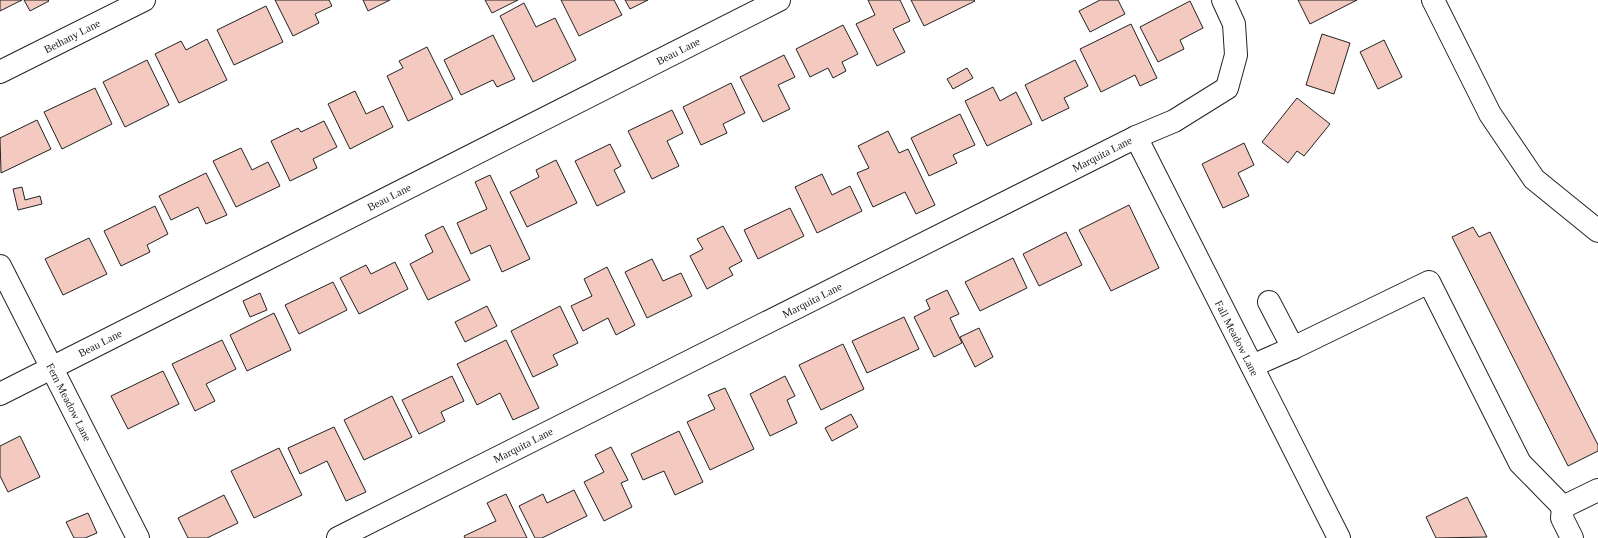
<svg xmlns="http://www.w3.org/2000/svg" width="1598" height="538" font-family="'Times New Roman',serif">
<rect width="100%" height="100%" fill="#fff"/>
<g fill="#f3c9c0" stroke="#222">
<path d="M0,0h22l-22,11z"/>
<path d="M24,0h24l1,1 -19,10z"/>
<path d="M275,0h54l3,6 -17,8 4,9 -26,13z"/>
<path d="M363,0h27l-22,11z"/>
<path d="M485,0h33l-26,13z"/>
<path d="M561,0h53l8,15 -43,21z"/>
<path d="M625,0h23l-18,9z"/>
<path d="M868,0h32l10,21 -17,8 12,23 -28,14 -21,-42 19,-9z"/>
<path d="M911,0h63l1,1 -51,25z"/>
<path d="M1100,0h18l7,14 -35,18 -11,-21z"/>
<path d="M1298,0h59l-47,24z"/>
<path d="M1190,1l13,27 -23,12 4,9 -26,13 -18,-35z"/>
<path d="M524,3l12,24 19,-9 21,42 -43,22 -33,-66z"/>
<path d="M266,6l17,36 -49,23 -17,-35z"/>
<path d="M1131,24l26,54 -17,8 -5,-11 -34,17 -21,-43z"/>
<path d="M843,25l15,29 -16,8 4,9 -13,7 -5,-10 -18,9 -14,-28z"/>
<path d="M1322,34l28,9 -16,51 -28,-9z"/>
<path d="M493,35l22,44 -18,8 -4,-7 -32,15 -17,-35z"/>
<path d="M207,39l20,41 -48,23 -24,-49 26,-13 5,9z"/>
<path d="M1384,40l18,37 -24,12 -18,-37z"/>
<path d="M427,47l26,52 -45,22 -21,-45 16,-8 -4,-7z"/>
<path d="M784,55l11,22 -17,8 12,24 -27,13 -23,-45z"/>
<path d="M147,60l22,45 -44,22 -22,-45z"/>
<path d="M1075,60l13,26 -24,12 5,10 -27,13 -17,-36z"/>
<path d="M967,68l6,10 -20,11 -6,-10z"/>
<path d="M731,83l14,30 -22,11 4,9 -26,12 -18,-38z"/>
<path d="M993,87l7,14 16,-9 16,32 -45,22 -22,-45z"/>
<path d="M95,88l17,36 -50,25 -18,-37z"/>
<path d="M355,91l11,23 17,-8 10,21 -43,22 -22,-45z"/>
<path d="M1297,98l33,26 -26,32 -7,-5 -9,12 -26,-21z"/>
<path d="M672,110l11,23 -16,8 12,25 -27,13 -24,-48z"/>
<path d="M960,114l15,31 -22,10 4,8 -28,13 -18,-38z"/>
<path d="M37,120l14,29 -50,24 -1,-35z"/>
<path d="M324,121l13,26 -24,12 4,9 -27,13 -19,-40 27,-13 3,4z"/>
<path d="M888,131l11,22 9,-4 27,56 -19,9 -11,-22 -32,15 -16,-34 12,-5 -11,-22z"/>
<path d="M1244,143l10,22 -16,8 11,23 -26,12 -21,-44z"/>
<path d="M610,144l11,22 -7,4 11,22 -28,14 -22,-45z"/>
<path d="M241,148l11,22 16,-8 12,24 -44,21 -23,-46z"/>
<path d="M556,160l21,43 -50,24 -17,-35 29,-15 -3,-7z"/>
<path d="M206,173l21,42 -21,9 -8,-17 -27,13 -12,-24z"/>
<path d="M822,174l10,21 18,-9 12,25 -45,22 -22,-46z"/>
<path d="M490,175l40,84 -28,13 -12,-27 -19,9 -14,-31 30,-14 -12,-27z"/>
<path d="M22,187l3,13 15,-4 2,8 -24,6 -5,-21z"/>
<path d="M1129,205l30,63 -48,23 -32,-61z"/>
<path d="M155,206l13,28 -21,11 3,7 -29,14 -17,-35z"/>
<path d="M790,208l14,28 -46,23 -14,-29z"/>
<path d="M443,226l27,54 -42,20 -18,-36 23,-12 -8,-17z"/>
<path d="M723,226l19,35 -13,7 4,7 -26,14 -17,-33 13,-7 -6,-10z"/>
<path d="M1473,227l6,10 11,-5 108,213v6l-30,15 -116,-229z"/>
<path d="M1066,232l16,33 -43,21 -16,-32z"/>
<path d="M89,238l18,36 -44,21 -18,-36z"/>
<path d="M1013,258l14,30 -47,23 -15,-29z"/>
<path d="M652,259l11,22 18,-8 11,23 -45,22 -22,-46z"/>
<path d="M395,262l13,27 -49,25 -19,-36 26,-13 5,9z"/>
<path d="M607,267l28,58 -19,10 -8,-17 -25,13 -12,-25 21,-10 -8,-17z"/>
<path d="M333,282l14,28 -48,24 -14,-29z"/>
<path d="M947,290l12,24 -9,4 12,25 -28,14 -20,-40 16,-8 -4,-9z"/>
<path d="M260,293l7,17 -17,7 -7,-16z"/>
<path d="M487,306l10,20 -32,16 -10,-20z"/>
<path d="M560,306l18,37 -25,12 5,10 -25,12 -22,-46z"/>
<path d="M274,313l17,37 -44,21 -17,-36z"/>
<path d="M904,317l15,32 -52,24 -15,-32z"/>
<path d="M979,328l14,29 -18,10 -15,-30z"/>
<path d="M222,340l14,29 -30,15 9,17 -20,10 -23,-47z"/>
<path d="M506,340l33,68 -26,12 -13,-27 -23,12 -20,-41z"/>
<path d="M843,344l21,45 -43,21 -22,-45z"/>
<path d="M163,371l16,33 -51,25 -17,-33z"/>
<path d="M452,376l12,25 -23,11 4,9 -26,13 -17,-34z"/>
<path d="M785,376l10,20 -8,4 10,23 -27,13 -20,-42z"/>
<path d="M725,388l29,61 -44,21 -23,-48 28,-13 -7,-14z"/>
<path d="M392,396l20,41 -48,23 -20,-40z"/>
<path d="M851,414l7,13 -26,14 -7,-13z"/>
<path d="M334,427l32,65 -20,9 -19,-40 -27,13 -12,-26z"/>
<path d="M679,431l24,51 -28,13 -11,-24 -21,9 -12,-26z"/>
<path d="M20,436l20,41 -32,15 -8,-16v-30z"/>
<path d="M611,447l17,33 -7,3 11,24 -28,14 -20,-39 20,-10 -9,-17z"/>
<path d="M279,448l23,47 -48,23 -23,-47z"/>
<path d="M574,490l13,26 -45,22h-7l-16,-32 24,-12 4,9z"/>
<path d="M506,494l21,44h-62l-1,-2 32,-15 -9,-18z"/>
<path d="M224,495l14,28 -31,15h-19l-10,-20z"/>
<path d="M1467,497l20,40 -51,1 -10,-21z"/>
<path d="M88,513l9,20 -12,5h-11l-8,-16z"/>
</g>
<g fill="none" stroke-linecap="round" stroke-linejoin="round">
<g stroke="#222" stroke-width="24">
<g id="minor">
<path d="M1433,0l57,114 44,65 64,52"/>
<path d="M0,72l144,-72"/>
<path d="M1136,137l203,401"/>
<path d="M0,266l138,272"/>
<path d="M1269,302l24,46"/>
<path d="M1252,366l41,-18 136,-66 91,181 43,44"/>
<path d="M0,394l779,-394"/>
<path d="M338,538l798,-401 38,-16 53,-33 9,-33 -2,-31 -11,-24"/>
<path d="M1572,538l-10,-20 1,-11 35,-17"/>
</g>
</g>
<use href="#minor" stroke="#fff" stroke-width="22"/>
</g>
<g text-anchor="middle" stroke-width="3" stroke-linejoin="round" paint-order="stroke">
<g font-size="11" fill="#222" stroke="#fff">
<text transform="translate(72 36) rotate(-27)" y="4">Bethany Lane</text>
<text transform="translate(678 51) rotate(-27)" y="4">Beau Lane</text>
<text transform="translate(1102 154) rotate(-27)" y="4">Marquita Lane</text>
<text transform="translate(389 197) rotate(-27)" y="4">Beau Lane</text>
<text transform="translate(812 300) rotate(-27)" y="4">Marquita Lane</text>
<text transform="translate(1237 338) rotate(63)" y="4">Fall Meadow Lane</text>
<text transform="translate(100 343) rotate(-27)" y="4">Beau Lane</text>
<text transform="translate(69 402) rotate(63)" y="4">Fern Meadow Lane</text>
<text transform="translate(523 445) rotate(-27)" y="4">Marquita Lane</text>
</g>
</g>
</svg>
